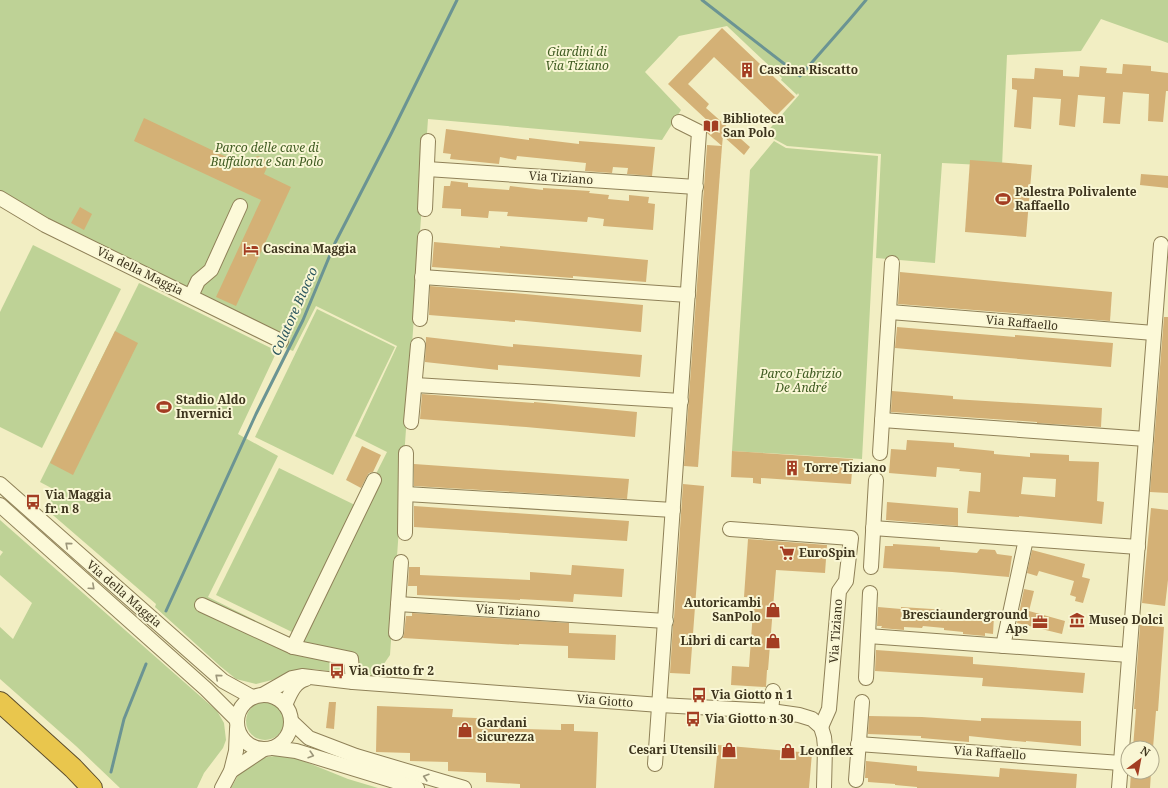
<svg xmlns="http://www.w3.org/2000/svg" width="1168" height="788" font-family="'Noto Serif',serif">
<rect width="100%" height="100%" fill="#f2eec3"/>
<g fill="#bed296">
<path d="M0,0h1168v43l-67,-24 -20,32 -74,4 -5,111 -60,-3 -7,100 -59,-5 5,-104 -94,-8 -22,-12 34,-39 -1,-2 -1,2 -16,-15 1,-2 -55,-52 -48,10 -34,36 36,38 -19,30 -234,-21 -38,536 -15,22 -62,-8 -20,1 -21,10 -16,4 -20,-5 -16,-13 -65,-59 1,-3 -109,-94 8,-20 -15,-8 99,-199 138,68 -39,83 40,22 -70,141 85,42 94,-187 -32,-16 42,-90 -81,-40 -23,45 -16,-6 -243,-131 -34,-21z"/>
<path d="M774,141l12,7 92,8 -16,303 -130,-8 18,-281z"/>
<path d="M33,245l88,44 -79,159 -42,-21v-115z"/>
<path d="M317,309l78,38 -62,128 -78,-38z"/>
<path d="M279,468l78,38 -63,127 -78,-38z"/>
<path d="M0,520l217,191 7,12 2,17 -3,8 -19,25 -7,15h-77l-44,-42 -76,-67v-52l13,12 19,-36 -32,-28v-19l3,-4 -3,-2z"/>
<circle cx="265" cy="721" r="19"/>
<path d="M282,755l14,3 52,21 30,9h-147l9,-16 14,-13z"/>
</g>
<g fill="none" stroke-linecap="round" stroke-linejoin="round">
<g stroke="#6b9493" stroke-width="3">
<path d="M702,0l98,76 50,-57 16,-19"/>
<path d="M166,611l90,-197 47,-94 32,-77 56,-109 66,-134"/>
<path d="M111,772l13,-53 22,-55"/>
</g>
</g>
<g fill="#d4b176" fill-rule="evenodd">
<path d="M722,28l73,69 -19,19 -62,-59 -26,27 21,20 -3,4 44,39 -6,8 -21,-19 -1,10 -15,-13v-5l-2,-2 4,-4 -41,-38z"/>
<path d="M1123,64l28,2v5l17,2v18h-2l-3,31 -15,-1 1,-27 -26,-2 -3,32 -17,-1 2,-26 -27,-2 -3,32 -16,-2 2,-26 -28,-2 -2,32 -17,-2 3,-37 -5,-1v-11l22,1 1,-11 28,2v6l16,1 1,-11 27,2 -1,5 16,1z"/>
<path d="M144,118l106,50 5,-11 3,-1 5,2 4,3 1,4 -4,9 27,13 -55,119 -20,-9 45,-97 -127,-59z"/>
<path d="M446,129l83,11v-2l50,6v-3l76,6 -3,29 -25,-2 1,-6 -15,-1 -1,6 -27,-2 1,-8 -69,-7 -1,4 -16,-3 -1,7 -49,-5 1,-5 -8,-1z"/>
<path d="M707,145l15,1 -24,321 -14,-1z"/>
<path d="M970,160l62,5 -6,72 -61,-5z"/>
<path d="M1141,174l27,2v12l-28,-3z"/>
<path d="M451,181l17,2v4l41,3 1,-4 33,4v-2l47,3 -1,2 20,2 -1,4 21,2v-6l20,2 -1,6 7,1 -2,26 -50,-4 1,-7 -16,-2 -1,5 -80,-6 1,-4 -19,-1 -1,7 -27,-2v-7l-19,-1 2,-22h6z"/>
<path d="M80,207l12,7 -8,16 -13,-7z"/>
<path d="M434,242l66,6v-2l148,14 -2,22 -73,-6v2l-141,-11z"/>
<path d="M900,272l212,20 -2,29 -212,-17z"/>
<path d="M430,286l95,8 118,11 -2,27 -126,-12v2l-86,-7z"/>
<path d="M1164,317h4v176l-18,-1z"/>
<path d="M897,327l118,10v-2l98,8 -2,24 -216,-19z"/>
<path d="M115,331l23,12 -65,132 -23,-12z"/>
<path d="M426,337l87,10v-3l129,11 -2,22 -142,-12v5l-73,-8z"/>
<path d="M892,391l61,5v3l149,9 -1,19 -64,-4v-1l-146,-10z"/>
<path d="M422,394l112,9v-1l103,10 -2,25 -109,-10 -106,-8z"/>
<path d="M907,440l47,3v4l40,4v3l36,3v-4l39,2v6l30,1 -2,39 7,1 -2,22 -83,-8v1l-52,-4 2,-22 11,1 1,-19 -22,-2 1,-2 -23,-2 -1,10 -47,-4 2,-24 15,1zM1023,477l33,2 -1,18 -34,-3z"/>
<path d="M362,446l19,9 -8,17 -4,1 -2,3 -6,12 -15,-8z"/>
<path d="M732,451l121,8 -2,25 -90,-6v6l-8,-1v-5l-22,-1z"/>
<path d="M414,464l215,15 -2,20 -213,-13z"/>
<path d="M683,484l21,2 -14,188 -20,-1 3,-48 1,-3v-4z"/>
<path d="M887,502l71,6v18l-72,-6z"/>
<path d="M414,506l215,15 -2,20 -213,-14z"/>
<path d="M1151,508l17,2v70l-3,26 -23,-3z"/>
<path d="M748,539l79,6 -2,28 -49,-3 -8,100h-1l-1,17 -35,-2 1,-19 17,1 5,-70h-10z"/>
<path d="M893,544l47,3v3l37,3 3,-4 15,1 2,4 15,2 -3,21 -57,-5 -69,-4 2,-22h8z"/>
<path d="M1032,550l53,14 -3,13 8,2 -7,24 -8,-2 1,-4 -6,-2 4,-14 -35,-10 -2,5 -10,-3z"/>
<path d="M572,565l52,4 -2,28 -48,-3 -1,8 -53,-3v1l-103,-5v-9h-9l1,-19h11v8l110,5v-8l41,3z"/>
<path d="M1024,589l10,2 -5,20 36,10 -3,13 -45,-11z"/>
<path d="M878,607l23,2v-2l31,2 35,3v2l27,2 -1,18 -8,-1v3l-22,-2v-2l-19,-2v-2l-21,-2 -1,2 -18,-1v3l-23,-2 1,-2h-5z"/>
<path d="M412,613l157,10v10l47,2 -1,25 -47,-2v-12l-49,-2v1l-116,-7 1,-4 2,-18h6z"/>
<path d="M1140,625l24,2 -6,84h-2l-3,37h-20l3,-39h-2z"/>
<path d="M876,650l97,7v7l112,9 -2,20 -101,-7 1,-8 -108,-7z"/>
<path d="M329,702h7l-2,27 -8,-1z"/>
<path d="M377,706l76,3 -1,8 72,3v9l37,1v-6h13v7l24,1 -2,56h-76v-4l-34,-2v-9l-38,-2v-9l-38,-1v-8l-34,-1z"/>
<path d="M869,716l53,1 59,4v-3l100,3v25l-55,-5v1l-57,-6v6l-48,-4v-2l-53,-2z"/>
<path d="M718,745l94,8 -3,35h-95z"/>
<path d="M866,761l51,5v5l82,6 1,-9 77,6 -1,14h-159v-1l-22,-2v-1l-27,-2v-4h-3z"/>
<path d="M1131,772h20l-1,16h-20z"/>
</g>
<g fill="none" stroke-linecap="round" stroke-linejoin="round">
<g stroke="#8f8158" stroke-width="16">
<g id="minor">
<path d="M427,169l269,18"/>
<path d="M0,198l45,27 236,116"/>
<path d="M425,209l3,-68"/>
<path d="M422,277l266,18"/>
<path d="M191,296l7,-15 13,-11 29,-64"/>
<path d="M890,312l264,21"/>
<path d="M420,319l5,-82"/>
<path d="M415,385l266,16"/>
<path d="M882,420l264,19"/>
<path d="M411,422l7,-77"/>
<path d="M880,453l12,-190"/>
<path d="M0,484l223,197 29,16"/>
<path d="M406,494l267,16"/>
<path d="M0,505l206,184 30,30"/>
<path d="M873,528l265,19"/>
<path d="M730,529l121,9 -5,43 -7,10 -10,118 -8,18"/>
<path d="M405,533l1,-80"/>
<path d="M871,567l5,-87"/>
<path d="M398,604l268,17"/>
<path d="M202,605l91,42 58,12 2,23"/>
<path d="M396,633l5,-71"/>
<path d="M868,636l261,19"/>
<path d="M1003,646l23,-107"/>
<path d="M293,647l81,-167"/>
<path d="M866,678l4,-85"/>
<path d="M264,694l28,-16 10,-2 51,6 307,23 111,6 28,4 13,4 9,8 3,10 1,10 -1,41"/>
<circle cx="264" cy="722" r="27"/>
<path d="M285,705c5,-11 9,-23 21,-26"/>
<path d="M771,711l2,-20"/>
<path d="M291,721l18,17 47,18 108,32"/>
<path d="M858,744l263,19"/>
<path d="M273,748l23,3 121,37"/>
<path d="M655,764l44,-632 -20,-10"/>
<path d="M231,771l33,-22"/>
<path d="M856,780l6,-78"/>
<path d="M222,788l9,-17 5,-20 1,-22"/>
<path d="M1119,788l42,-544"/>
</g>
</g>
<g stroke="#5c4d2c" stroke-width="22">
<path id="highway" d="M0,702l73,66 19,20"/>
</g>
<use href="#minor" stroke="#fcf9d8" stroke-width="14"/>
<use href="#highway" stroke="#e9c64d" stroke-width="20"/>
</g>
<defs><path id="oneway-chevron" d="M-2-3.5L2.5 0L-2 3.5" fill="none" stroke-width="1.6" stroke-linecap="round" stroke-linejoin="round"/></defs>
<g stroke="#9c967a">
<use href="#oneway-chevron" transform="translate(68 545) rotate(-139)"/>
<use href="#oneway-chevron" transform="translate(92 587) rotate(42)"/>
<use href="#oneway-chevron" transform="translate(218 677) rotate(-139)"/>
<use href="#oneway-chevron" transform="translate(311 755) rotate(17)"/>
<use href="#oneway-chevron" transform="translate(426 777) rotate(-163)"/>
</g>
<defs>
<g id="building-bare" transform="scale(1.2)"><path d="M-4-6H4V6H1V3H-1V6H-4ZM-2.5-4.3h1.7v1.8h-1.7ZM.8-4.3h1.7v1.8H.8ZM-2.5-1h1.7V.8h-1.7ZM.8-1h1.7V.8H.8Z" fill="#a33d22" stroke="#f9f6d4" stroke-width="2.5" paint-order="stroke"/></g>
<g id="library-bare" transform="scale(1.2)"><path d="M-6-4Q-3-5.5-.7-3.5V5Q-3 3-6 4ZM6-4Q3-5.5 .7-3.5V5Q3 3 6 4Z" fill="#a33d22" stroke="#f9f6d4" stroke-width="2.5" paint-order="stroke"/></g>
<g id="stadium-bare" transform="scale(1.2)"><path d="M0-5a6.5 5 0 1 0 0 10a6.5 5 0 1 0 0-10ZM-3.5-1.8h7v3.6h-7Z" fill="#a33d22" stroke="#f9f6d4" stroke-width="2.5" paint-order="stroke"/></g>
<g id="hotel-bare" transform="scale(1.2)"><path d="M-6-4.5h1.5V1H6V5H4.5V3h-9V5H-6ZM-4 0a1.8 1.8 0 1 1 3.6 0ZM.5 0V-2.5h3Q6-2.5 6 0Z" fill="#a33d22" stroke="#f9f6d4" stroke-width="2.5" paint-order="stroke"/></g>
<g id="bus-bare" transform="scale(1.2)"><path d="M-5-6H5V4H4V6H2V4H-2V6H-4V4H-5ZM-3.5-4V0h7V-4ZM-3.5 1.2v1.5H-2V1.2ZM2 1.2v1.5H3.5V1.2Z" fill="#a33d22" stroke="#f9f6d4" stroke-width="2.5" paint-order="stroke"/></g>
<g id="supermarket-bare" transform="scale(1.2)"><path d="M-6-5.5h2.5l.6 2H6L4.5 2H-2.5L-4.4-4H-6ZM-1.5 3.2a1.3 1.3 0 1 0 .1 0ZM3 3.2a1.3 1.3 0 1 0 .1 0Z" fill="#a33d22" stroke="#f9f6d4" stroke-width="2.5" paint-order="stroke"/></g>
<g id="shop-bare" transform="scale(1.2)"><path d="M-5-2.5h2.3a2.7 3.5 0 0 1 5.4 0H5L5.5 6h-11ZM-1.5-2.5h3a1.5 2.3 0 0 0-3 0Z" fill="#a33d22" stroke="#f9f6d4" stroke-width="2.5" paint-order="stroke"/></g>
<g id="museum-bare" transform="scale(1.2)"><path d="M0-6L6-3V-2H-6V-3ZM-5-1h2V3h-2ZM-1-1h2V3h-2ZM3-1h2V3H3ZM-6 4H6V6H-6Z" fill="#a33d22" stroke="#f9f6d4" stroke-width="2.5" paint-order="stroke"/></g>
<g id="office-bare" transform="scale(1.2)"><path d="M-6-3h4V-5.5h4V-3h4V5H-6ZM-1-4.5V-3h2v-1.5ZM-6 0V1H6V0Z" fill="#a33d22" stroke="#f9f6d4" stroke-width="2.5" paint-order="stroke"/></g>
</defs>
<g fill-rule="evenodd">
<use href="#building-bare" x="747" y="70"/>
<use href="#library-bare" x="711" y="126"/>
<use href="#stadium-bare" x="1003" y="199"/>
<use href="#hotel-bare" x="251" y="249"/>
<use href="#stadium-bare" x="164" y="407"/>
<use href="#building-bare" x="792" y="468"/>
<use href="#bus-bare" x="33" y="502"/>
<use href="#supermarket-bare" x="787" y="553"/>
<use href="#shop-bare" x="773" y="610"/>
<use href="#museum-bare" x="1077" y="620"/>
<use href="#office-bare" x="1040" y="622"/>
<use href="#shop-bare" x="773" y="641"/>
<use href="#bus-bare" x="337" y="671"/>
<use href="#bus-bare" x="699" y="695"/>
<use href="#bus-bare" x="693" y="719"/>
<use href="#shop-bare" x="465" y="730"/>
<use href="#shop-bare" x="729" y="750"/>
<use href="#shop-bare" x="788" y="751"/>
</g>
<g text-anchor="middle" stroke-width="4" stroke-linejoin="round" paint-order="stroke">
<g font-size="12" font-style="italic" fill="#405c22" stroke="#f9f6d4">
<text x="577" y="56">Giardini di<tspan x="577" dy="14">Via Tiziano</tspan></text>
<text x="267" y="152">Parco delle cave di<tspan x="267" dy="14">Buffalora e San Polo</tspan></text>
<text x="801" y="378">Parco Fabrizio<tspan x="801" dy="14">De André</tspan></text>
</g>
<g font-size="12" font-weight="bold" fill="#3d341d" stroke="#f9f6d4" text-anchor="start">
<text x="759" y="74">Cascina Riscatto</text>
<text x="723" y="123">Biblioteca<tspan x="723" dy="14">San Polo</tspan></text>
<text x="1015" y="196">Palestra Polivalente<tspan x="1015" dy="14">Raffaello</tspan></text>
<text x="263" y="253">Cascina Maggia</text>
<text x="176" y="404">Stadio Aldo<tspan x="176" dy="14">Invernici</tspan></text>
<text x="804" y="472">Torre Tiziano</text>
<text x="45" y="499">Via Maggia<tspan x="45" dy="14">fr. n 8</tspan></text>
<text x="799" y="557">EuroSpin</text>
<text x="761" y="607" text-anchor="end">Autoricambi<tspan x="761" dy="14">SanPolo</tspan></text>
<text x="1028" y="619" text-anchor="end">Bresciaunderground<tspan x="1028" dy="14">Aps</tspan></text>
<text x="1089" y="624">Museo Dolci</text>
<text x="761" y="645" text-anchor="end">Libri di carta</text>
<text x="349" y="675">Via Giotto fr 2</text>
<text x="711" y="699">Via Giotto n 1</text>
<text x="705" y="723">Via Giotto n 30</text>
<text x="477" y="727">Gardani<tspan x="477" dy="14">sicurezza</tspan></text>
<text x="717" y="754" text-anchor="end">Cesari Utensili</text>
<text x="800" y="755">Leonflex</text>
</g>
<g font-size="12" fill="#3d341d" stroke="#f9f6d4">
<text transform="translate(561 178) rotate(4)" y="4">Via Tiziano</text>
<text transform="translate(140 271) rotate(26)" y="4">Via della Maggia</text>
<text transform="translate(1022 323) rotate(5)" y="4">Via Raffaello</text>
<text transform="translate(124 594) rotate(41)" y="4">Via della Maggia</text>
<text transform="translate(508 611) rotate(4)" y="4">Via Tiziano</text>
<text transform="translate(836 631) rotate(-86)" y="4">Via Tiziano</text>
<text transform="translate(605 701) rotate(4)" y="4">Via Giotto</text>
<text transform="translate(990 753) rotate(4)" y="4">Via Raffaello</text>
</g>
<g font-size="13" font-style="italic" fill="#2b565e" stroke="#f9f6d4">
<text transform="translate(294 311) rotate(-66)" y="5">Colatore Biocco</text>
</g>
</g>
<g transform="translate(1140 760) rotate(32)"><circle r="19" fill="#f9f6d4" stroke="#aea88b"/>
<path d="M0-3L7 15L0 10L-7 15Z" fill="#a33d22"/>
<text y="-6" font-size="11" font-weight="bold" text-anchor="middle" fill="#3d341d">N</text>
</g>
</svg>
